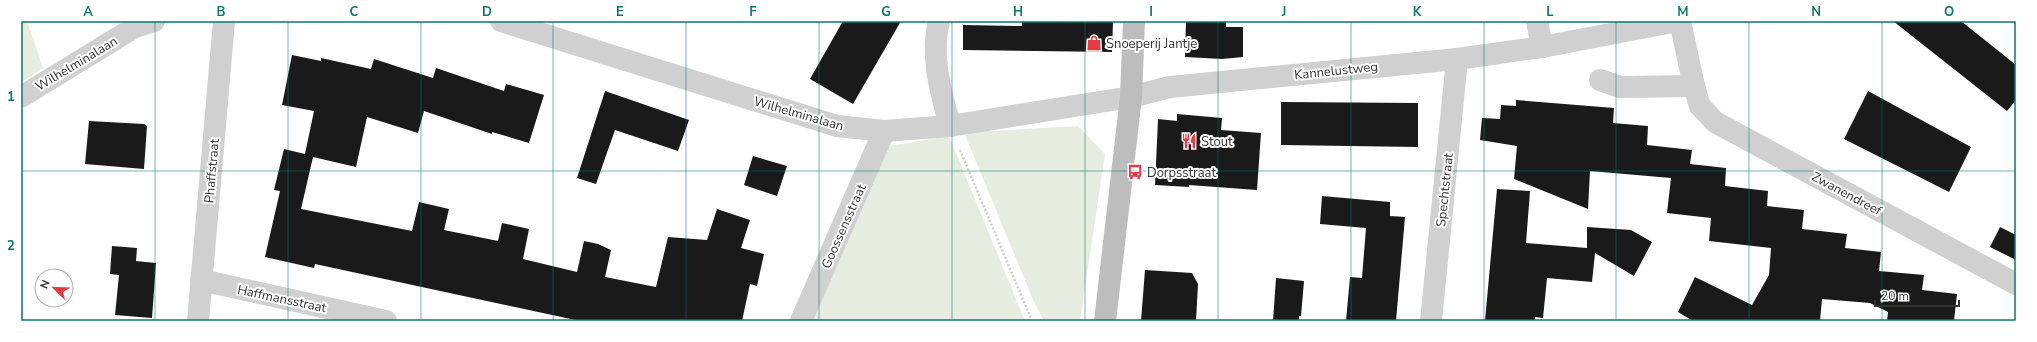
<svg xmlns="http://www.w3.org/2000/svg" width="2037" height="342" font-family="'Nunito Sans',sans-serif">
<rect width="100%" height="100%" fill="#fff"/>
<g fill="#e6ecdf">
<path d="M21,21h6l16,47 -22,14z"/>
<path d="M1078,126l27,28 -25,167h-36l-10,-19 -69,-167 8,-3z"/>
<path d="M949,136l76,185h-210l-7,-4 81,-171z"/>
</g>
<g fill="#1a1a1a">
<path d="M843,21h58l-48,83 -43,-25z"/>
<path d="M1022,21h91l-1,31 -149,-2v-25l59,1z"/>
<path d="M1186,21h40v6h17v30l-21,2 -37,-2z"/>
<path d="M1893,21h68l55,44v35l-9,11z"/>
<path d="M292,55l29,6v-3l50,11 3,-10 59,19 3,-10 68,23 2,-7 38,11 -15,48 -37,-11v2l-68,-23 -6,22 -51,-16 -11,50 -43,-10 -12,52 111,22 7,-29 30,7 -5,21 54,11 4,-18 27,6 -6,30 54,13 7,-31 14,3 13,6 -6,27 51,10 12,-50 39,3 10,-31 33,11 -9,28 23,6 -7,32 -7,-2 -8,37h-162l-265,-57 -1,4 -49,-11 15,-66 -6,-1 10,-41 21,5 9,-43 -32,-6z"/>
<path d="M605,91l84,29 -11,31 -63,-21 -19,54 -19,-6z"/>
<path d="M1868,91l103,56 -22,45 -105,-53z"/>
<path d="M1516,100l98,8 -1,15 35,3 -1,19 45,5 -2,14 36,4 -1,18 43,5 -1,15 37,4 -2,19 45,5 -2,14 36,4 -2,19 45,4 -2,15 35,4 -3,27h-67l1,-9 -18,-9 -48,-4 -2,22h-127l-15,-9 17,-35 57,28 17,-30 2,-27 -62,-7 2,-23 -44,-5 4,-35 -81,-7 -2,38 -74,-30 3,-33 -37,-6 2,-22 18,1 1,-14 15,1z"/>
<path d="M1281,102l137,1v44l-137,-2z"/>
<path d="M1177,114l45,4 -1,12 40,3 -4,57 -68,-5v2l-34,-2 3,-66 19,2z"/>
<path d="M89,121l55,3 3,2 -3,43 -59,-5z"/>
<path d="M753,156l34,10 -10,30 -33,-11z"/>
<path d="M1497,189l33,2 -4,52 61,5v-21l44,3 21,12 -18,34 -39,-23 -3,29 -45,-4 -4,40 -8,-1v4h-50z"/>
<path d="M1322,196l68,6v14l15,1 -9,104h-50l4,-44 12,1 4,-50 -46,-4z"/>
<path d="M2000,227l16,8v25l-26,-13z"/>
<path d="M112,246l25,2 -1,13 20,2 -4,55 -37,-3 4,-40 -9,-1z"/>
<path d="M1145,270l47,3 6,11 -2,37h-55z"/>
<path d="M1276,278l28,3 -3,35h-2v5h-26z"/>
</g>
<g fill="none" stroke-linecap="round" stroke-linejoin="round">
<path stroke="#cdcdcd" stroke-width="2.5" stroke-dasharray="2 2" stroke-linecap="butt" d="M960,150l72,171"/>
<g stroke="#d0d0d0" stroke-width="22">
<path d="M501,21l336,105 47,5 66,-5 181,-29 39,-10 287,-28 85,-12 136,-26"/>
<path d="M939,21c-9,35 2,71 11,105"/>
<path d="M1537,21l5,26"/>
<path d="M1680,21l14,65 6,20 15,16 301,162"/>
<path d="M1600,80l20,7 74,-1"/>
<path d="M21,97l114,-70 19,-6"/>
<path d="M201,280l185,41"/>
<path d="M198,321l26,-300"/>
<path d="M801,321l83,-190"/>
<path d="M1431,321l26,-262"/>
</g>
<path stroke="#bdbdbd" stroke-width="22" d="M1105,321l26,-224 3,-76"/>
</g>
<path fill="none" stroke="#0f766e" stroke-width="1" stroke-opacity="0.55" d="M155,21v300M288,21v300M421,21v300M553,21v300M686,21v300M819,21v300M952,21v300M1085,21v300M1218,21v300M1351,21v300M1484,21v300M1616,21v300M1749,21v300M1882,21v300M21,171h1995"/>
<defs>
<g id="shop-bare" transform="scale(1.2)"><path d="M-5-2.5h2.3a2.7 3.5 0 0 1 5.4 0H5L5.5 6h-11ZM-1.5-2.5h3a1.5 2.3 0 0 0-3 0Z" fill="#e63946" stroke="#fff" stroke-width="2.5" paint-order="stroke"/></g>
<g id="restaurant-bare" transform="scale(1.2)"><path d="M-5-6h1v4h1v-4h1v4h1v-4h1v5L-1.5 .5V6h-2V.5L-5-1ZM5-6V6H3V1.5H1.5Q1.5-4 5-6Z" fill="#e63946" stroke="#fff" stroke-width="2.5" paint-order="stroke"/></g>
<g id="bus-bare" transform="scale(1.2)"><path d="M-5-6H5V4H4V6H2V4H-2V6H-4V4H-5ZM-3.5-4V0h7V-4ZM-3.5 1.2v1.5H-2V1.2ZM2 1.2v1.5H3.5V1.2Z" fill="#e63946" stroke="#fff" stroke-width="2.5" paint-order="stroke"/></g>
</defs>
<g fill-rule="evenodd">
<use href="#shop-bare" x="1094" y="43"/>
<use href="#restaurant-bare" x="1189" y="141"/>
<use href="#bus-bare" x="1135" y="172"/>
</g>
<g text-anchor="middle" stroke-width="4" stroke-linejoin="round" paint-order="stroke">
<g font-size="13" fill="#333" stroke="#fff" text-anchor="start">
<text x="1106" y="48">Snoeperij Jantje</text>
<text x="1201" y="146">Stout</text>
<text x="1147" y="177">Dorpsstraat</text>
</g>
<g font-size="13" fill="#333" stroke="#fff">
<text transform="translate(76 63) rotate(-31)" y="5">Wilhelminalaan</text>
<text transform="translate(1336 70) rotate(-6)" y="5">Kannelustweg</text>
<text transform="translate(799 113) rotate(16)" y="5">Wilhelminalaan</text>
<text transform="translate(211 171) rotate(-85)" y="5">Phaffstraat</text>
<text transform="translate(1444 190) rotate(-84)" y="5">Spechtstraat</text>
<text transform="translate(1847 193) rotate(28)" y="5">Zwanendreef</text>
<text transform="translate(843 226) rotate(-66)" y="5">Goossensstraat</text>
<text transform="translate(282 298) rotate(12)" y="5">Haffmansstraat</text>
</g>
</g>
<rect width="2037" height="342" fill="none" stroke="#ffffff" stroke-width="44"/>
<g transform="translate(54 288) rotate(293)"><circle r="19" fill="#ffffff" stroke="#adadad"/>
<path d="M0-3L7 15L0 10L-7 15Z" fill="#e63946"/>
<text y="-6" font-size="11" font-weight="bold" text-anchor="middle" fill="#333333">N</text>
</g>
<path d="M1875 300v6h84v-6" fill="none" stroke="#333333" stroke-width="2"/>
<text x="1881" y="300" font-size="12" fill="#333333" stroke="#ffffff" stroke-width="3" paint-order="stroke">20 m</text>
<rect x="22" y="22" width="1993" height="298" fill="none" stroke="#0f766e" stroke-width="1.5"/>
<g font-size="13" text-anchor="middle" font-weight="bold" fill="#0f766e">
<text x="88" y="16">A</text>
<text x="221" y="16">B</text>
<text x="354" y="16">C</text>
<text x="487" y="16">D</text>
<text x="620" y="16">E</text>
<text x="753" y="16">F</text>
<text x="886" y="16">G</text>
<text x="1018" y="16">H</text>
<text x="1151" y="16">I</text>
<text x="1284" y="16">J</text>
<text x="1417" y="16">K</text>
<text x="1550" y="16">L</text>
<text x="1683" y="16">M</text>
<text x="1816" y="16">N</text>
<text x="1949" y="16">O</text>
<text x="11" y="101">1</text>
<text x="11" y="250">2</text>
</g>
</svg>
